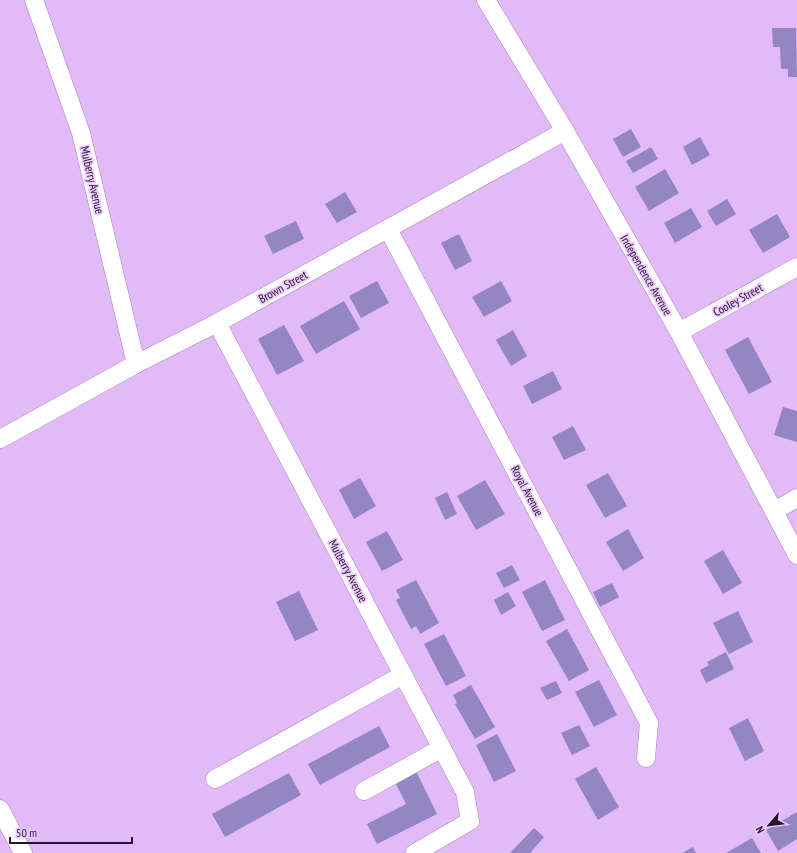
<svg xmlns="http://www.w3.org/2000/svg" width="797" height="853" font-family="'PT Sans Narrow',sans-serif">
<rect width="100%" height="100%" fill="#e3baf8"/>
<g fill="#9485c5">
<path d="M772,28h24l1,49h-9v-8h-7l-1,-22h-7z"/>
<path d="M631,129l10,18 -18,10 -10,-18z"/>
<path d="M700,137l10,18 -18,10 -9,-18z"/>
<path d="M651,147l7,12 -25,14 -7,-12z"/>
<path d="M665,169l14,24 -30,18 -14,-24z"/>
<path d="M345,192l12,20 -20,11 -12,-19z"/>
<path d="M727,199l9,15 -20,12 -9,-15z"/>
<path d="M691,208l11,19 -27,16 -11,-20z"/>
<path d="M777,214l13,23 -27,16 -14,-23z"/>
<path d="M296,221l8,18 -31,15 -9,-18z"/>
<path d="M459,234l13,27 -17,9 -14,-27z"/>
<path d="M377,281l12,22 -28,15 -12,-22z"/>
<path d="M501,281l11,20 -28,16 -12,-20z"/>
<path d="M344,301l16,28 -44,25 -16,-28z"/>
<path d="M284,325l20,36 -27,14 -19,-36z"/>
<path d="M513,330l14,26 -16,10 -15,-26z"/>
<path d="M748,337l24,45 -23,12 -24,-44z"/>
<path d="M553,371l9,18 -30,15 -9,-18z"/>
<path d="M783,407l14,4v31l-23,-7z"/>
<path d="M573,426l13,24 -22,10 -12,-23z"/>
<path d="M608,473l19,33 -22,12 -19,-33z"/>
<path d="M360,478l16,28 -22,13 -15,-29z"/>
<path d="M485,480l20,34 -29,16 -19,-34z"/>
<path d="M447,492l10,22 -12,6 -10,-22z"/>
<path d="M628,529l16,29 -21,13 -17,-29z"/>
<path d="M387,531l16,29 -21,11 -16,-29z"/>
<path d="M723,550l19,33 -19,11 -19,-33z"/>
<path d="M512,565l8,15 -16,8 -8,-15z"/>
<path d="M416,580l23,43 -19,11 -4,-8 -5,3 -15,-29 4,-2 -4,-8z"/>
<path d="M545,580l20,40 -23,11 -20,-39z"/>
<path d="M612,583l7,14 -19,10 -7,-15z"/>
<path d="M299,591l19,39 -23,11 -19,-39z"/>
<path d="M508,592l8,14 -15,9 -7,-15z"/>
<path d="M738,611l15,31 -24,12 -16,-31z"/>
<path d="M567,629l22,41 -20,11 -23,-40z"/>
<path d="M444,634l22,42 -20,10 -22,-42z"/>
<path d="M726,652l8,17 -28,14 -6,-13 9,-5 -2,-3z"/>
<path d="M599,680l18,35 -23,12 -19,-35z"/>
<path d="M556,681l6,12 -15,7 -7,-12z"/>
<path d="M471,685l24,42 -20,12 -20,-35 2,-1 -4,-8z"/>
<path d="M748,718l16,33 -19,10 -16,-33z"/>
<path d="M579,725l11,21 -18,9 -11,-22z"/>
<path d="M379,726l11,21 -70,38 -12,-21z"/>
<path d="M497,734l19,37 -22,11 -18,-37z"/>
<path d="M596,767l23,40 -21,13 -23,-41z"/>
<path d="M415,769l22,45 -60,30 -10,-20 39,-20 -12,-24z"/>
<path d="M289,773l12,22 -76,42 -13,-23z"/>
<path d="M797,812v27l-19,12 -12,-21z"/>
<path d="M534,828l10,9 -14,16h-20z"/>
<path d="M752,838l9,15h-35z"/>
<path d="M693,847l3,6h-14z"/>
</g>
<g fill="none" stroke-linecap="round" stroke-linejoin="round">
<g stroke="#a780bb" stroke-width="19">
<g id="minor">
<path d="M34,0l47,133 55,231"/>
<path d="M486,0l79,131 114,201 118,223"/>
<path d="M388,229l261,494 -3,35"/>
<path d="M217,323l248,469 5,29 -55,32"/>
<path d="M679,332l118,-65"/>
<path d="M0,439l136,-75 81,-41 348,-192"/>
<path d="M774,511l23,-13"/>
<path d="M215,779l188,-104"/>
<path d="M364,791l78,-43"/>
<path d="M0,809l23,44"/>
</g>
</g>
<use href="#minor" stroke="#fff" stroke-width="18"/>
</g>
<g text-anchor="middle" stroke-width="3.5" stroke-linejoin="round" paint-order="stroke">
<g font-size="12" fill="#27172e" stroke="#eccbfd">
<text transform="translate(92 180) rotate(77)" y="4">Mulberry Avenue</text>
<text transform="translate(646 275) rotate(60)" y="4">Independence Avenue</text>
<text transform="translate(283 287) rotate(-29)" y="4">Brown Street</text>
<text transform="translate(738 300) rotate(-29)" y="4">Cooley Street</text>
<text transform="translate(527 491) rotate(62)" y="4">Royal Avenue</text>
<text transform="translate(348 571) rotate(62)" y="4">Mulberry Avenue</text>
</g>
</g>
<g transform="translate(769 825) rotate(242)" stroke="#eccbfd" stroke-width="3" paint-order="stroke">
<path d="M0-3L7 15L0 10L-7 15Z" fill="#27172e"/>
<text y="-6" font-size="11" font-weight="bold" text-anchor="middle" fill="#27172e">N</text>
</g>
<path d="M10 837v6h122v-6" fill="none" stroke="#27172e" stroke-width="2"/>
<text x="16" y="837" font-size="12" fill="#27172e" stroke="#eccbfd" stroke-width="3" paint-order="stroke">50 m</text>
</svg>
